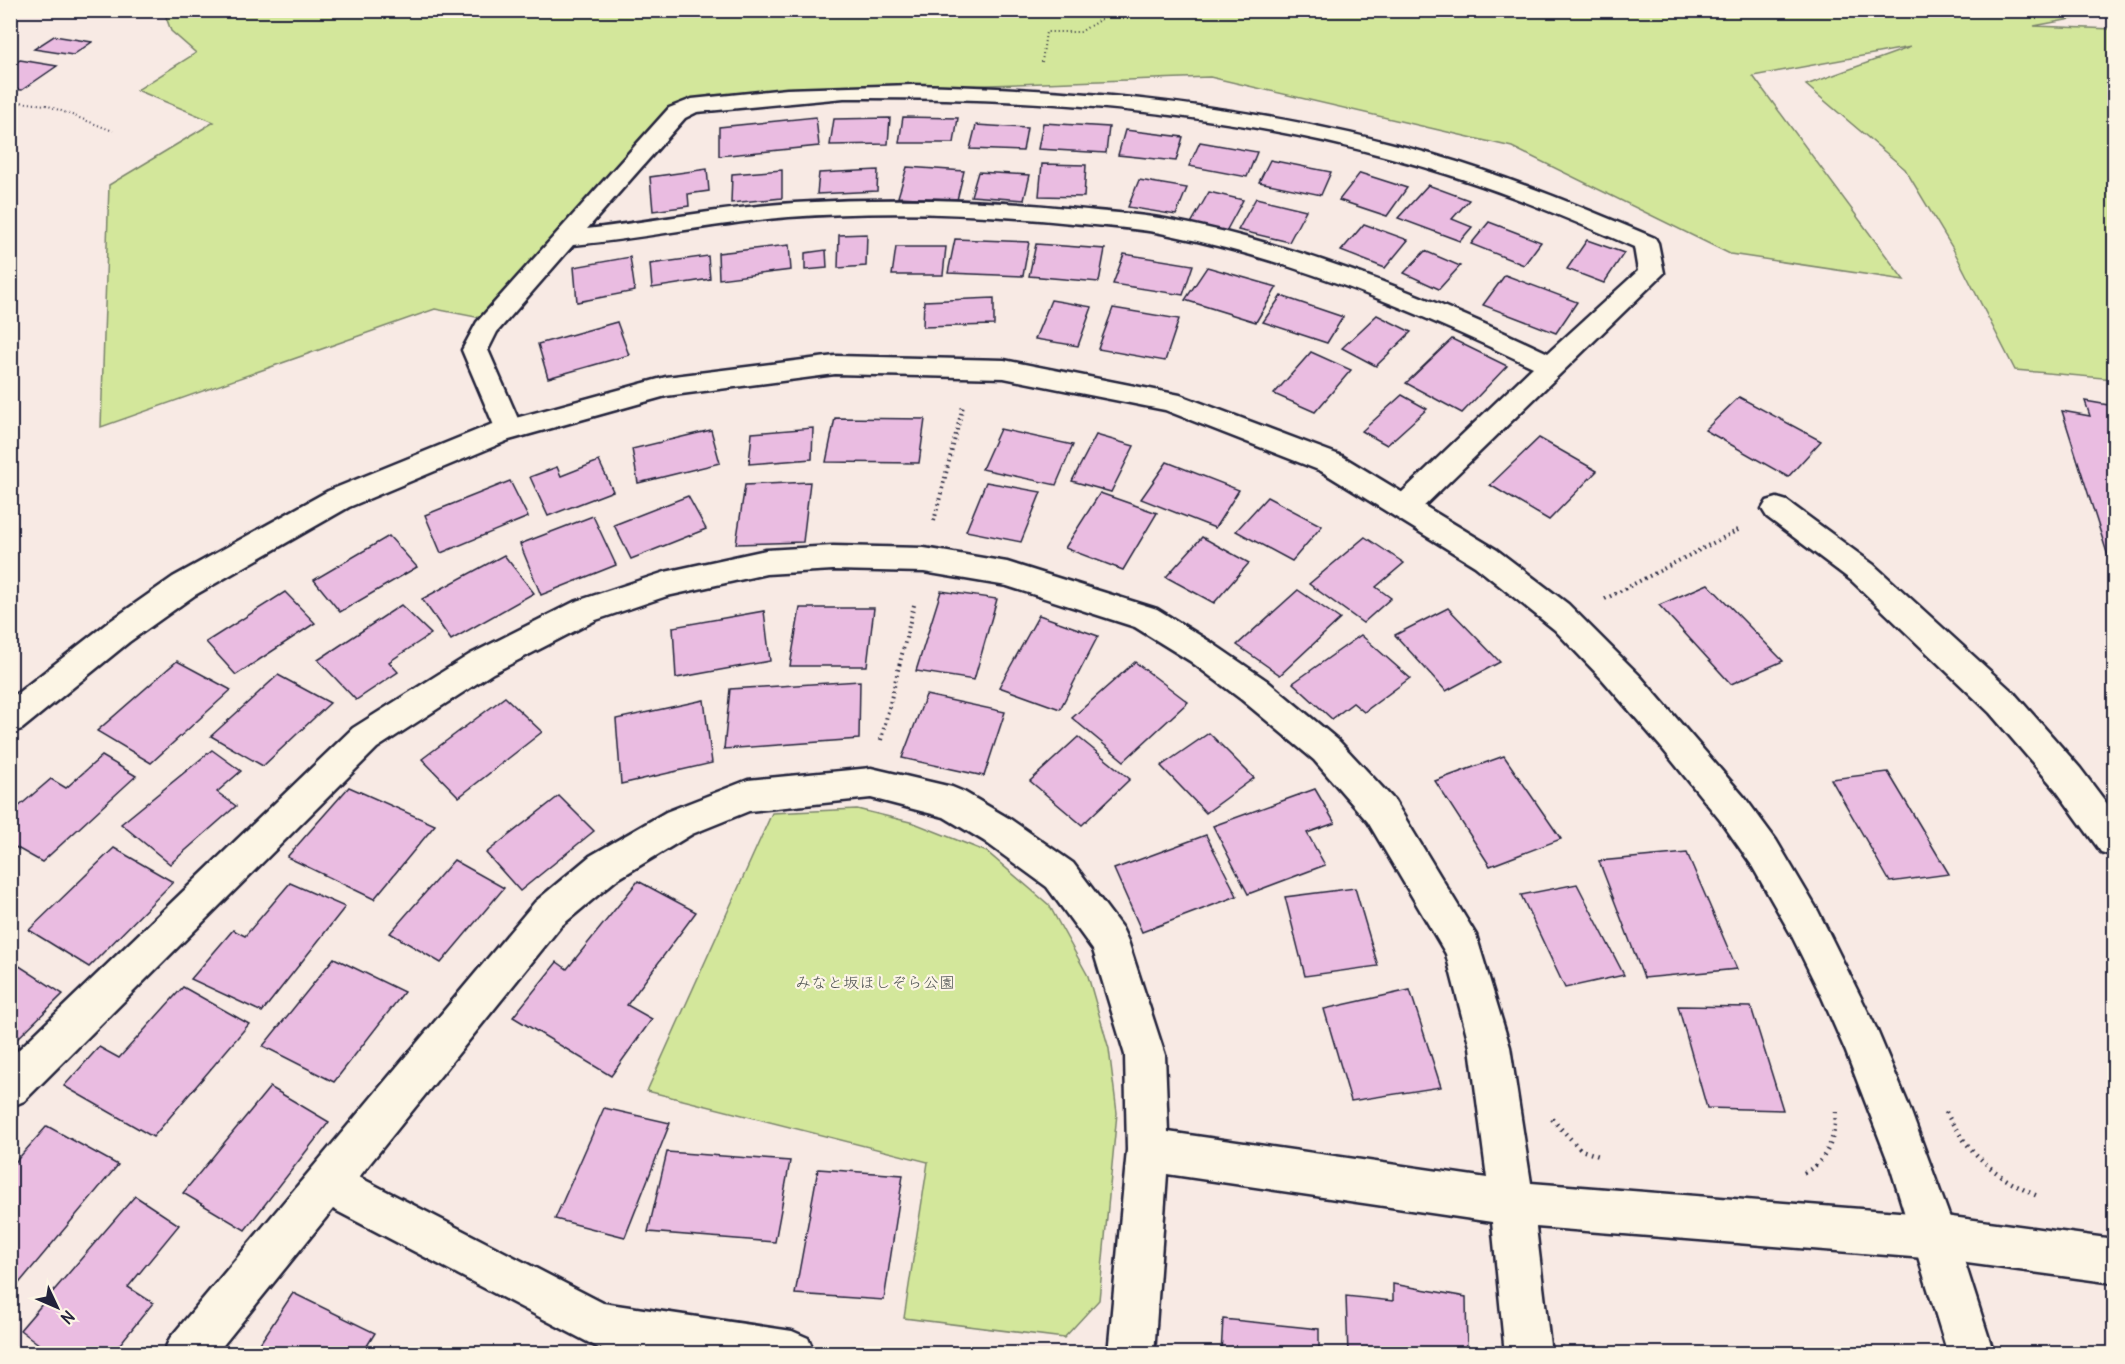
<svg xmlns="http://www.w3.org/2000/svg" width="2125" height="1364" font-family="Delius,'Klee One',sans-serif">
<rect width="100%" height="100%" fill="#f8eae4"/>
<filter id="ink" filterUnits="userSpaceOnUse"><feTurbulence type="fractalNoise" baseFrequency=".0167" numOctaves="2"/><feDisplacementMap in="SourceGraphic" scale="12" xChannelSelector="R" yChannelSelector="G"/><feConvolveMatrix kernelMatrix="1 2 1 2 8 2 1 2 1" color-interpolation-filters="sRGB"/></filter>
<g filter="url(#ink)">
<g fill="#d3e79b" stroke="#7a846b" stroke-width="1.5">
<path d="M167,11h1947l-80,15 80,3v350l-99,-9 -63,-123 -47,-78 -99,-84 105,-38 -158,29 151,204 -174,-26 -218,-107 -302,-70 -501,18 -218,225 -56,-11 -334,118 8,-242 105,-63 -77,-32 59,-37 -25,-22 -6,-17z"/>
<path d="M857,809l57,14 73,29 62,53 39,71 21,73 8,64 -18,187 -35,38 -160,-20 24,-156 -281,-71 125,-278z"/>
</g>
<g fill="#eabce1" stroke="#22223b" stroke-width="1.5">
<path d="M54,36l38,6 -19,13 -39,-6z"/>
<path d="M20,60l37,6 -35,24 -12,-1v-22z"/>
<path d="M816,117l3,29 -100,10v-29z"/>
<path d="M903,117l55,1 -4,25h-55z"/>
<path d="M890,118l-2,26 -58,1 4,-26z"/>
<path d="M1043,123l66,4 -3,26 -68,-4z"/>
<path d="M976,125l51,3 -4,23 -53,-2z"/>
<path d="M1125,130l58,7 -7,24 -58,-6z"/>
<path d="M1200,142l57,10 -10,25 -58,-11z"/>
<path d="M1270,160l61,12 -10,23 -62,-13z"/>
<path d="M1042,164l44,1 -2,32 -45,-1z"/>
<path d="M907,167l57,4 -7,29 -59,-3z"/>
<path d="M707,169l2,22 -21,3 1,12 -36,5 -3,-34z"/>
<path d="M782,170v28l-51,5 1,-29z"/>
<path d="M878,170l-1,21 -60,3 2,-21z"/>
<path d="M978,172l52,3 -6,25 -53,-4z"/>
<path d="M1360,173l47,15 -20,28 -48,-16z"/>
<path d="M1139,180l48,8 -11,27 -48,-8z"/>
<path d="M1428,185l41,15 -17,19 20,8 -12,14 -62,-23z"/>
<path d="M1209,192l34,8 -19,35 -35,-8z"/>
<path d="M1256,198l50,12 -17,32 -51,-12z"/>
<path d="M1489,222l52,20 -17,23 -53,-21z"/>
<path d="M1364,224l44,16 -23,28 -44,-17z"/>
<path d="M867,234l-1,32 -28,2 1,-33z"/>
<path d="M955,239l74,3 -6,34 -75,-3z"/>
<path d="M1587,240l37,13 -20,30 -37,-14z"/>
<path d="M1036,244l69,5 -6,33 -70,-6z"/>
<path d="M789,245l2,25 -72,9 -1,-26z"/>
<path d="M896,247h50l-3,28h-51z"/>
<path d="M826,250l1,18 -22,2v-17z"/>
<path d="M1425,251l35,15 -21,23 -35,-16z"/>
<path d="M1124,254l69,11 -10,30 -70,-11z"/>
<path d="M708,256l2,23 -58,9 -2,-24z"/>
<path d="M630,257l5,34 -58,11 -3,-35z"/>
<path d="M1207,267l70,20 -21,35 -71,-22z"/>
<path d="M1505,275l72,27 -21,31 -73,-28z"/>
<path d="M1281,296l62,21 -16,26 -64,-21z"/>
<path d="M994,298v27l-71,2 1,-26z"/>
<path d="M1051,300l41,7 -14,39 -43,-7z"/>
<path d="M1113,308l66,11 -14,42 -67,-12z"/>
<path d="M1377,315l34,17 -35,34 -34,-18z"/>
<path d="M617,322l12,33 -81,23 -10,-34z"/>
<path d="M1452,339l55,27 -45,47 -56,-30z"/>
<path d="M1311,352l40,18 -36,42 -41,-18z"/>
<path d="M1402,395l25,14 -40,36 -25,-14z"/>
<path d="M1739,397l82,44 -33,36 -83,-47z"/>
<path d="M2085,401l29,5v169l-52,-164 28,5z"/>
<path d="M835,418l90,1 -6,44 -93,-1z"/>
<path d="M813,428l-1,31 -63,5 3,-31z"/>
<path d="M1000,429l73,16 -17,40 -74,-16z"/>
<path d="M711,430l9,33 -82,20 -6,-34z"/>
<path d="M1096,435l38,11 -23,46 -39,-11z"/>
<path d="M1539,438l58,33 -48,49 -59,-35z"/>
<path d="M599,461l14,30 -65,25 -18,-39 27,-10 4,9z"/>
<path d="M1167,462l72,28 -24,38 -74,-29z"/>
<path d="M510,481l18,36 -87,36 -16,-38z"/>
<path d="M810,482l-7,60 -67,2 9,-59z"/>
<path d="M986,482l55,10 -20,50 -55,-11z"/>
<path d="M1100,493l57,20 -34,57 -58,-22z"/>
<path d="M688,496l18,33 -75,30 -17,-34z"/>
<path d="M1267,497l55,29 -30,35 -56,-30z"/>
<path d="M593,516l23,49 -75,30 -21,-51z"/>
<path d="M389,536l28,31 -77,45 -26,-32z"/>
<path d="M1202,537l47,26 -35,40 -48,-26z"/>
<path d="M1365,537l39,26 -28,24 15,11 -28,25 -54,-39z"/>
<path d="M504,555l30,38 -83,47 -29,-41z"/>
<path d="M1708,584l75,77 -52,23 -72,-79z"/>
<path d="M1298,590l42,29 -60,56 -43,-30z"/>
<path d="M941,591l56,8 -23,81 -58,-9z"/>
<path d="M285,592l30,31 -79,52 -30,-33z"/>
<path d="M401,605l30,29 -42,28 9,10 -42,28 -38,-40z"/>
<path d="M800,608h74l-7,58h-77z"/>
<path d="M1448,608l52,54 -54,29 -51,-56z"/>
<path d="M764,611l6,50 -94,17 -3,-51z"/>
<path d="M1039,615l59,21 -38,73 -61,-22z"/>
<path d="M1361,635l49,43 -46,34 -11,-9 -21,16 -39,-36z"/>
<path d="M177,661l54,29 -80,73 -54,-32z"/>
<path d="M1135,662l53,40 -64,59 -52,-43z"/>
<path d="M278,675l52,28 -67,63 -52,-30z"/>
<path d="M860,681l-1,58 -135,10 6,-60z"/>
<path d="M926,695l79,17 -21,64 -82,-18z"/>
<path d="M505,697l37,35 -83,65 -37,-38z"/>
<path d="M704,700l8,63 -91,21 -5,-65z"/>
<path d="M1209,733l45,45 -48,35 -45,-47z"/>
<path d="M1078,737l52,42 -48,46 -52,-44z"/>
<path d="M212,750l29,21 -24,21 19,14 -66,58 -49,-40z"/>
<path d="M102,756l34,20 -94,86 -32,-18v-30l41,-35 15,9z"/>
<path d="M1504,756l57,83 -71,27 -55,-85z"/>
<path d="M1888,772l61,102 -59,8 -59,-103z"/>
<path d="M349,787l86,38 -61,74 -87,-42z"/>
<path d="M1315,789l20,34 -28,10 18,32 -77,29 -35,-68z"/>
<path d="M559,796l35,35 -74,60 -34,-38z"/>
<path d="M1206,835l31,61 -95,36 -28,-63z"/>
<path d="M114,848l59,34 -84,85 -60,-37z"/>
<path d="M1687,853l50,116 -93,9 -45,-117z"/>
<path d="M454,860l50,28 -63,75 -51,-30z"/>
<path d="M638,881l58,31 -69,93 25,14 -41,57 -98,-59 44,-55 10,7z"/>
<path d="M290,883l55,24 -83,105 -71,-33 42,-49 12,6z"/>
<path d="M1577,884l47,91 -59,13 -44,-93z"/>
<path d="M1355,888l23,78 -73,10 -20,-79z"/>
<path d="M334,958l70,34 -70,90 -71,-36z"/>
<path d="M10,960l53,34 -53,52z"/>
<path d="M183,987l66,37 -96,113 -89,-51 35,-39 20,11z"/>
<path d="M1410,990l31,97 -90,14 -27,-92z"/>
<path d="M1678,1006l73,1 32,103 -76,-2z"/>
<path d="M270,1087l59,35 -84,108 -62,-37z"/>
<path d="M604,1108l66,15 -45,114 -70,-18z"/>
<path d="M47,1126l71,39 -103,123 -5,-3v-117z"/>
<path d="M667,1152l123,9 -15,81 -127,-10z"/>
<path d="M818,1169l85,6 -19,125 -89,-6z"/>
<path d="M135,1196l44,29 -51,62 25,16 -41,51h-60l-32,-24z"/>
<path d="M1393,1284l73,13 1,57h-119l-2,-58 47,5z"/>
<path d="M293,1293l82,40 -13,21h-109z"/>
<path d="M1223,1319l96,10v25h-98z"/>
</g>
<g fill="none" stroke-linecap="round" stroke-linejoin="round">
<g stroke="#22223b" stroke-width="5">
<g id="street">
<path d="M913,85c176,4 351,21 521,70 75,22 148,52 221,83l3,5 6,30 -246,239 -10,3 -10,-3 -5,-8 5,-8 135,-129c-117,-56 -236,-106 -363,-132 -32,-7 -66,-9 -98,-12 -94,-10 -189,-13 -283,-6 -72,6 -144,21 -216,28l-76,87 -9,18 34,78 -4,7 -10,3 -10,-3 -36,-85 15,-28 192,-214 23,-9 95,-10zM844,98c183,-1 366,11 544,59 85,22 166,55 246,90l4,24 -90,82c-123,-58 -249,-109 -383,-134 -29,-5 -59,-7 -89,-10 -94,-10 -188,-12 -282,-6 -69,4 -138,18 -207,26l98,-111 12,-6z"/>
<path d="M1777,498l10,3 87,64 140,128 66,75 34,45v43l-13,-4 -45,-62 -66,-77 -138,-132 -85,-64 -5,-8 5,-8z"/>
<path d="M833,546l91,2 83,14 150,47 55,34 54,37 72,60 56,60 82,135 34,112 21,136 406,32 177,24v44l-177,-24 -401,-32 15,127h-46l-13,-132 -325,-48 -13,180h-46l19,-204 -2,-95 -32,-105 -46,-63 -63,-46 -40,-24 -73,-19 -122,13 -57,23 -76,46 -55,46 -202,251 244,126 189,28 16,7 7,16h-178l-38,-6 -266,-139 -117,145h-53l7,-16 365,-436 55,-46 76,-44 82,-32 123,-12 81,19 12,5 46,27 63,44 49,65 6,13 37,114 3,77 319,46 -17,-131 -24,-93 -78,-132 -54,-62 -72,-60 -52,-39 -55,-34 -128,-41 -83,-14 -91,-2 -67,4 -99,22 -71,24 -103,53 -116,75 -353,353 -14,6v-49l343,-330 116,-73 105,-53 91,-30 101,-22z"/>
</g>
</g>
<g stroke="#22223b" stroke-width="5">
<path id="secondary" d="M835,356l169,4 176,35 162,61 155,94 71,54 72,72 105,122 31,42 42,71 58,117 32,76 46,125 40,125h-46l-58,-188 -44,-114 -25,-57 -29,-59 -41,-72 -31,-44 -59,-73 -59,-68 -47,-49 -80,-64 -154,-95 -156,-61 -161,-32 -169,-4 -169,22 -157,44 -160,67 -154,88 -66,47 -107,87 -12,4v-34l96,-75 67,-47 155,-86 162,-66 176,-48z"/>
</g>
<g stroke="#22223b" stroke-width="2" stroke-dasharray="1 3" stroke-linecap="butt">
<path d="M1042,62l4,-30h34l36,-22"/>
<path d="M10,101l36,4 67,26"/>
<path d="M10,110l11,-8"/>
</g>
<g stroke="#22223b" stroke-width="4" stroke-dasharray="1.5 4" stroke-linecap="butt">
<path d="M934,521l29,-115"/>
<path d="M1605,599l135,-70"/>
<path d="M881,740l34,-139"/>
</g>
<g stroke="#22223b" stroke-width="4.5" stroke-dasharray="1.5 5" stroke-linecap="butt">
<path d="M1946,1112c21,40 52,68 94,85"/>
<path d="M1552,1119l29,31 18,6"/>
<path d="M1804,1173c24,-12 31,-36 32,-61"/>
</g>
<use href="#street" fill="#fcf5e5" fill-rule="evenodd"/>
<use href="#secondary" fill="#fcf5e5" fill-rule="evenodd"/>
</g>
</g>
<g text-anchor="middle" stroke-width="4.5" stroke-linejoin="round" paint-order="stroke">
<g font-size="16" fill="#4e5353" stroke="#fcf5e5">
<text x="875" y="988">みなと坂ほしぞら公園</text>
</g>
</g>
<rect width="2125" height="1364" fill="none" stroke="#fcf5e5" stroke-width="36"/>
<rect x="18" y="18" width="2089" height="1328" fill="none" stroke="#22223b" stroke-width="2" filter="url(#ink)"/>
<g transform="translate(57 1307) rotate(134)" stroke="#fcf5e5" stroke-width="4.5" paint-order="stroke">
<path d="M0-4.5L10 22L0 15L-10 22Z" fill="#22223b"/>
<text y="-9" font-size="16" font-weight="bold" text-anchor="middle" fill="#22223b">N</text>
</g>
</svg>
